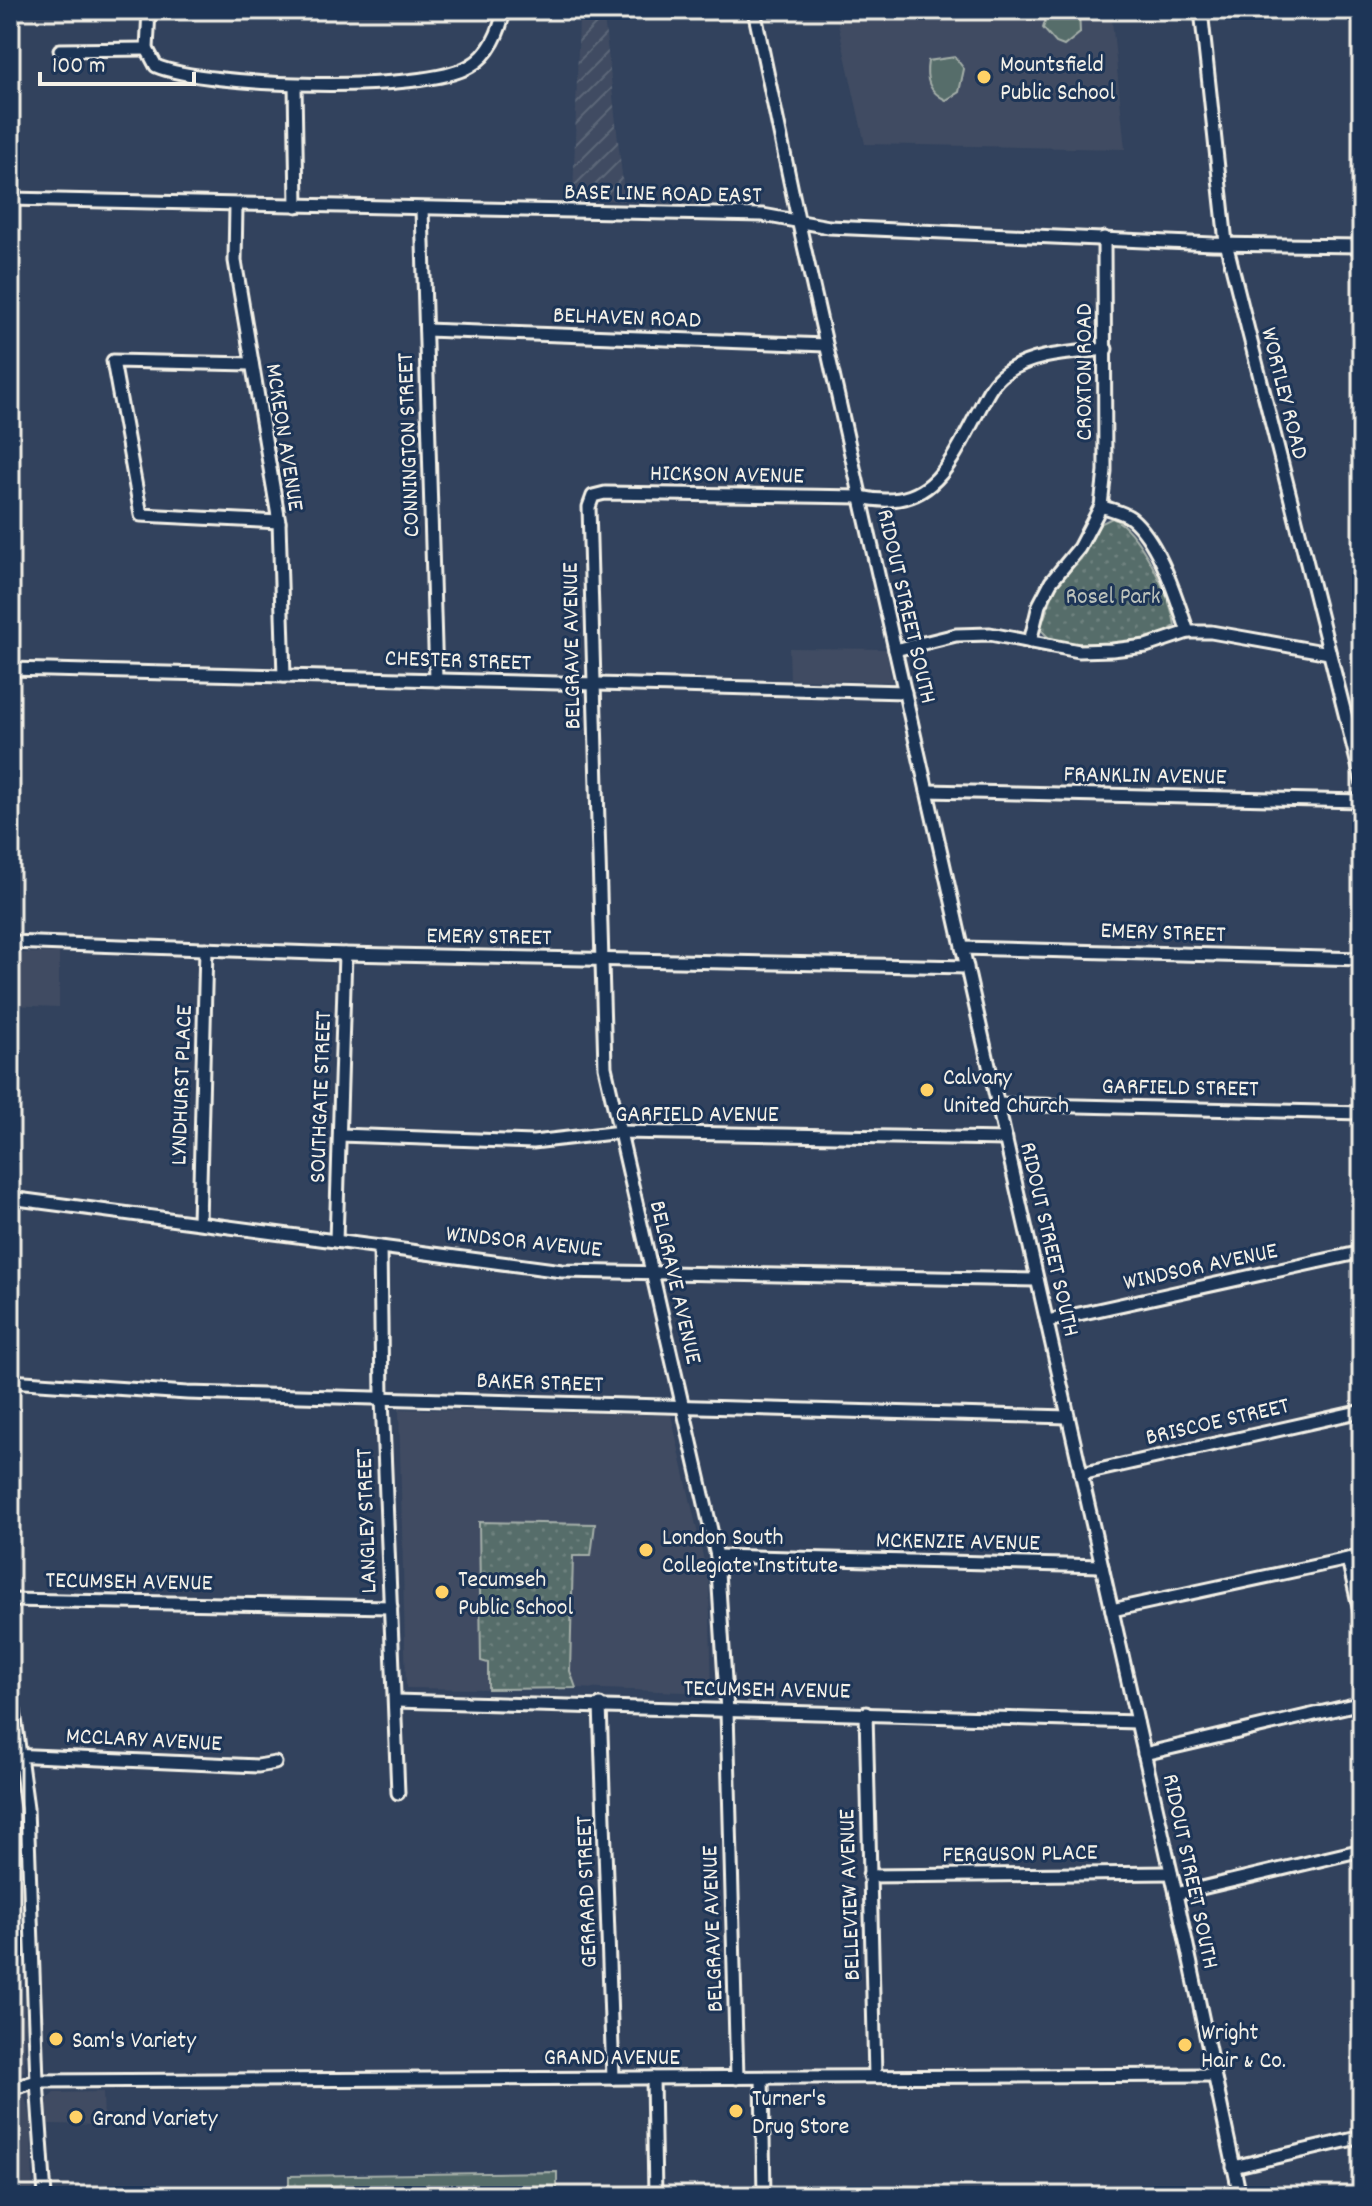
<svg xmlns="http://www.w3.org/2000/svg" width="1372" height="2206" font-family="Dekko,sans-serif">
<defs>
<pattern id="industrial-furrows" width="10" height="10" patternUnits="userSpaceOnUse" patternTransform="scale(2)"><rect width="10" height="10" fill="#404c62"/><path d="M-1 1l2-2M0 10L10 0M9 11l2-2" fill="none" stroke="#5c6678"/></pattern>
<pattern id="forest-firs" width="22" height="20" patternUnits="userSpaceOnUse" patternTransform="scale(2)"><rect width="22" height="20" fill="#566d6a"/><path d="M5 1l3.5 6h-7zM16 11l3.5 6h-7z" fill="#6f827f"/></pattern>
<pattern id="park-dots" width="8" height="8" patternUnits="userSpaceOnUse" patternTransform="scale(2)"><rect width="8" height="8" fill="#566d6a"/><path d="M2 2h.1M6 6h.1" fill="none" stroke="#6f827f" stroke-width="1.8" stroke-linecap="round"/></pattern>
</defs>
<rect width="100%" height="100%" fill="#32425d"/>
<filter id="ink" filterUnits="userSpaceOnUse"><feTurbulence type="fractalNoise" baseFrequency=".0125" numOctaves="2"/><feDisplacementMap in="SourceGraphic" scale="16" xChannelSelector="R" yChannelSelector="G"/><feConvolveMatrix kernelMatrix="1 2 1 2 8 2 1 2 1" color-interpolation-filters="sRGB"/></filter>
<g filter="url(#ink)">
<g fill="#404c62">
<path d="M835,10h276l14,139 -260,-5z"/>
<path d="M789,648l97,1 6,33 -102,-3z"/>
<path d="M10,953h49v54l-49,-2z"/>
<path d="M399,1409l272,6 38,168 3,110 -136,-5 -6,-17 3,-116 -93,-32 1,138 7,1v27l-82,-1z"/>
<path d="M24,2004l1,67 -15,5v-70z"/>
<path d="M103,2092l1,33 -55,-1 -2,-24 7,-7z"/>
<path d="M24,2095l7,23 2,78h-23v-96z"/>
</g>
<path fill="url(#industrial-furrows)" d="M604,18l21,183 -52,-2 6,-180z"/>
<g fill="#566d6a" stroke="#a5afa9" stroke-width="2">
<path d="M1056,10h23l1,23 -16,13 -8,-3 -13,-15 4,-12z"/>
<path d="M955,57l9,12 -5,23 -13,8c-17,-8 -21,-20 -18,-39z"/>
</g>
<path fill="url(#forest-firs)" stroke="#a5afa9" stroke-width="2" d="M557,2172v24h-268v-20z"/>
<g fill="url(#park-dots)" stroke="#a5afa9" stroke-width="2">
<path d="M1112,518c26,10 60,80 63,108 -31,25 -86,18 -123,15l-12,-12 17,-45 24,-25 19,-35z"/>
<path d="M479,1522l116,2 -4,32h-18l-3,115 6,17 -88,1v-26l-7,-2z"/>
</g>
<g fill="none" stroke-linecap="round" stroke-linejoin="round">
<g stroke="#f4f1e8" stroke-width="17">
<g id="minor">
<path d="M149,10l-2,39 9,17c50,21 269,28 314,0 20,-11 30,-35 34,-56"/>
<path d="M754,10l45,214 377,1670 64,302"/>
<path d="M1201,10l25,233 136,538"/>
<path d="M60,50l87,-1"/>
<path d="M295,85l2,121"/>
<path d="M10,199l753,16 66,12 384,17 149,2"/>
<path d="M236,206l-1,55 44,261 5,154"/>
<path d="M422,209l14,471"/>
<path d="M426,330l400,15"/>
<path d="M252,364l-139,-3 28,154 138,7"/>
<path d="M1101,506c10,4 22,6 30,12 29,24 45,80 57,114"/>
<path d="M1030,642l9,-37 12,-23 28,-34 22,-42 4,-35 -1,-233"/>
<path d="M895,650l61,-15 34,-1 89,17 33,-1 34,-4 42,-14h23l118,21"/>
<path d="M10,669l895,23"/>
<path d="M927,791l435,10"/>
<path d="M10,942l335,12 622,13"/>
<path d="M962,948l400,11"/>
<path d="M998,1104l364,9"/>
<path d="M340,1135l193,7 88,-10 385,7"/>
<path d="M10,1198l552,73 475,9"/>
<path d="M199,1222l7,-273"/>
<path d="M336,1241l9,-287"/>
<path d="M380,1247l2,151 16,395"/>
<path d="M1047,1321l315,-69"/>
<path d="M10,1381l177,12 881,24"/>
<path d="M1081,1474l281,-63"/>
<path d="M717,1556l385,10"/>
<path d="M1348,1559l14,61"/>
<path d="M10,1600l381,7"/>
<path d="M1112,1610l250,-54"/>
<path d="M10,1681l17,127 10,273 8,115"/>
<path d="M395,1701l742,21"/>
<path d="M600,1705l13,373"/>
<path d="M866,1713l9,363"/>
<path d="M1144,1754l218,-51"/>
<path d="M10,1755l248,11 17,-3"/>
<path d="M869,1876l302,-3"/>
<path d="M1176,1894l186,-44"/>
<path d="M653,2078l2,118"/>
<path d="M737,2078l-10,-367 -10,-155 -112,-489 -16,-560 4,-11 12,-3 256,4c72,17 90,-36 119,-89 6,-12 13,-27 25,-35 28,-20 68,-20 101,-24"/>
<path d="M762,2078l2,118"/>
<path d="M10,2089l27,-8 1177,-6"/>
<path d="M1233,2167l129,-30"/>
</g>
</g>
<use href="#minor" stroke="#1d3557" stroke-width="11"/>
</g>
</g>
<g fill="#ffd166" stroke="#1d3557" stroke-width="3">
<circle cx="984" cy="77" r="8"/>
<circle cx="927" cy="1090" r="8"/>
<circle cx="646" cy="1550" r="8"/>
<circle cx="442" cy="1592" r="8"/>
<circle cx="56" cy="2039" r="8"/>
<circle cx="1185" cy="2045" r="8"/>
<circle cx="736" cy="2111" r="8"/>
<circle cx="76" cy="2117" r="8"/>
</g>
<g text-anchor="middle" stroke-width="6" stroke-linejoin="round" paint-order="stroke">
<g font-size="24" fill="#f4f1e8" stroke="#1d3557" text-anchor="start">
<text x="1000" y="71">Mountsfield<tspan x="1000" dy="28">Public School</tspan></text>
<text x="943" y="1084">Calvary<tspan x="943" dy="28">United Church</tspan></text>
<text x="662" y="1544">London South<tspan x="662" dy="28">Collegiate Institute</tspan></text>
<text x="458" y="1586">Tecumseh<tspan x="458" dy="28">Public School</tspan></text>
<text x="1201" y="2039">Wright<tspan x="1201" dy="28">Hair &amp; Co.</tspan></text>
<text x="72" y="2047">Sam's Variety</text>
<text x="752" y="2105">Turner's<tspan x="752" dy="28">Drug Store</tspan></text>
<text x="92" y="2125">Grand Variety</text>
</g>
<g font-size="24" fill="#f4f1e8" stroke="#1d3557">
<text transform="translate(663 192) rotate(1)" y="8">BASE LINE ROAD EAST</text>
<text transform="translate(627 316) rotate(2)" y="8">BELHAVEN ROAD</text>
<text transform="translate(1083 372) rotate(-90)" y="8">CROXTON ROAD</text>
<text transform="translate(1286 393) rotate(76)" y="8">WORTLEY ROAD</text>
<text transform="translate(286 437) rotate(81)" y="8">MCKEON AVENUE</text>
<text transform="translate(407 445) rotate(-92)" y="8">CONNINGTON STREET</text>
<text transform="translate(727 473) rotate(1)" y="8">HICKSON AVENUE</text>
<text transform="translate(908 606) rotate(77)" y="8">RIDOUT STREET SOUTH</text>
<text transform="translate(570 646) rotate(-91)" y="8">BELGRAVE AVENUE</text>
<text transform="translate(458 659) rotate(2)" y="8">CHESTER STREET</text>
<text transform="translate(1145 774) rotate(1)" y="8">FRANKLIN AVENUE</text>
<text transform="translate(1163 931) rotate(2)" y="8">EMERY STREET</text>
<text transform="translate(489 935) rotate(1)" y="8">EMERY STREET</text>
<text transform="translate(180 1085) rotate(-88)" y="8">LYNDHURST PLACE</text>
<text transform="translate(1180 1086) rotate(1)" y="8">GARFIELD STREET</text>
<text transform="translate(319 1097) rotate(-88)" y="8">SOUTHGATE STREET</text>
<text x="697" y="1121">GARFIELD AVENUE</text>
<text transform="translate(1051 1239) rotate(77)" y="8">RIDOUT STREET SOUTH</text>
<text transform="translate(524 1240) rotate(6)" y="8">WINDSOR AVENUE</text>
<text transform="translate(1200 1265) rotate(-12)" y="8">WINDSOR AVENUE</text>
<text transform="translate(677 1282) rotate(77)" y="8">BELGRAVE AVENUE</text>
<text transform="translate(540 1381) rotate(2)" y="8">BAKER STREET</text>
<text transform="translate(1217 1420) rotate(-13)" y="8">BRISCOE STREET</text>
<text transform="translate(365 1521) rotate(-92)" y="8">LANGLEY STREET</text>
<text transform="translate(958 1540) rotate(1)" y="8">MCKENZIE AVENUE</text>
<text transform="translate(129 1580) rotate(1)" y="8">TECUMSEH AVENUE</text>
<text transform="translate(767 1688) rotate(1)" y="8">TECUMSEH AVENUE</text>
<text transform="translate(144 1738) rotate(3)" y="8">MCCLARY AVENUE</text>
<text transform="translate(1020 1852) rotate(-1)" y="8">FERGUSON PLACE</text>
<text transform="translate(1192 1871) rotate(78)" y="8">RIDOUT STREET SOUTH</text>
<text transform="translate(585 1892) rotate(-92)" y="8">GERRARD STREET</text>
<text transform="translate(848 1895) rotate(-92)" y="8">BELLEVIEW AVENUE</text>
<text transform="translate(711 1929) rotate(-92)" y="8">BELGRAVE AVENUE</text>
<text x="612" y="2064">GRAND AVENUE</text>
</g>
<g font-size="24" fill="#bdc3bc" stroke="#1d3557">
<text x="1113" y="603">Rosel Park</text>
</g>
</g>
<rect width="1372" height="2206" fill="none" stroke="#1d3557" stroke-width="40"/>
<rect x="20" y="20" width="1332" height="2166" fill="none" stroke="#f4f1e8" stroke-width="3" filter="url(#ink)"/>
<path d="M40 72v12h154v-12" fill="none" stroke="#f4f1e8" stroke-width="4"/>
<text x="52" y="72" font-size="24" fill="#f4f1e8" stroke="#1d3557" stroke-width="6" paint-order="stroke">100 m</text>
</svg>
